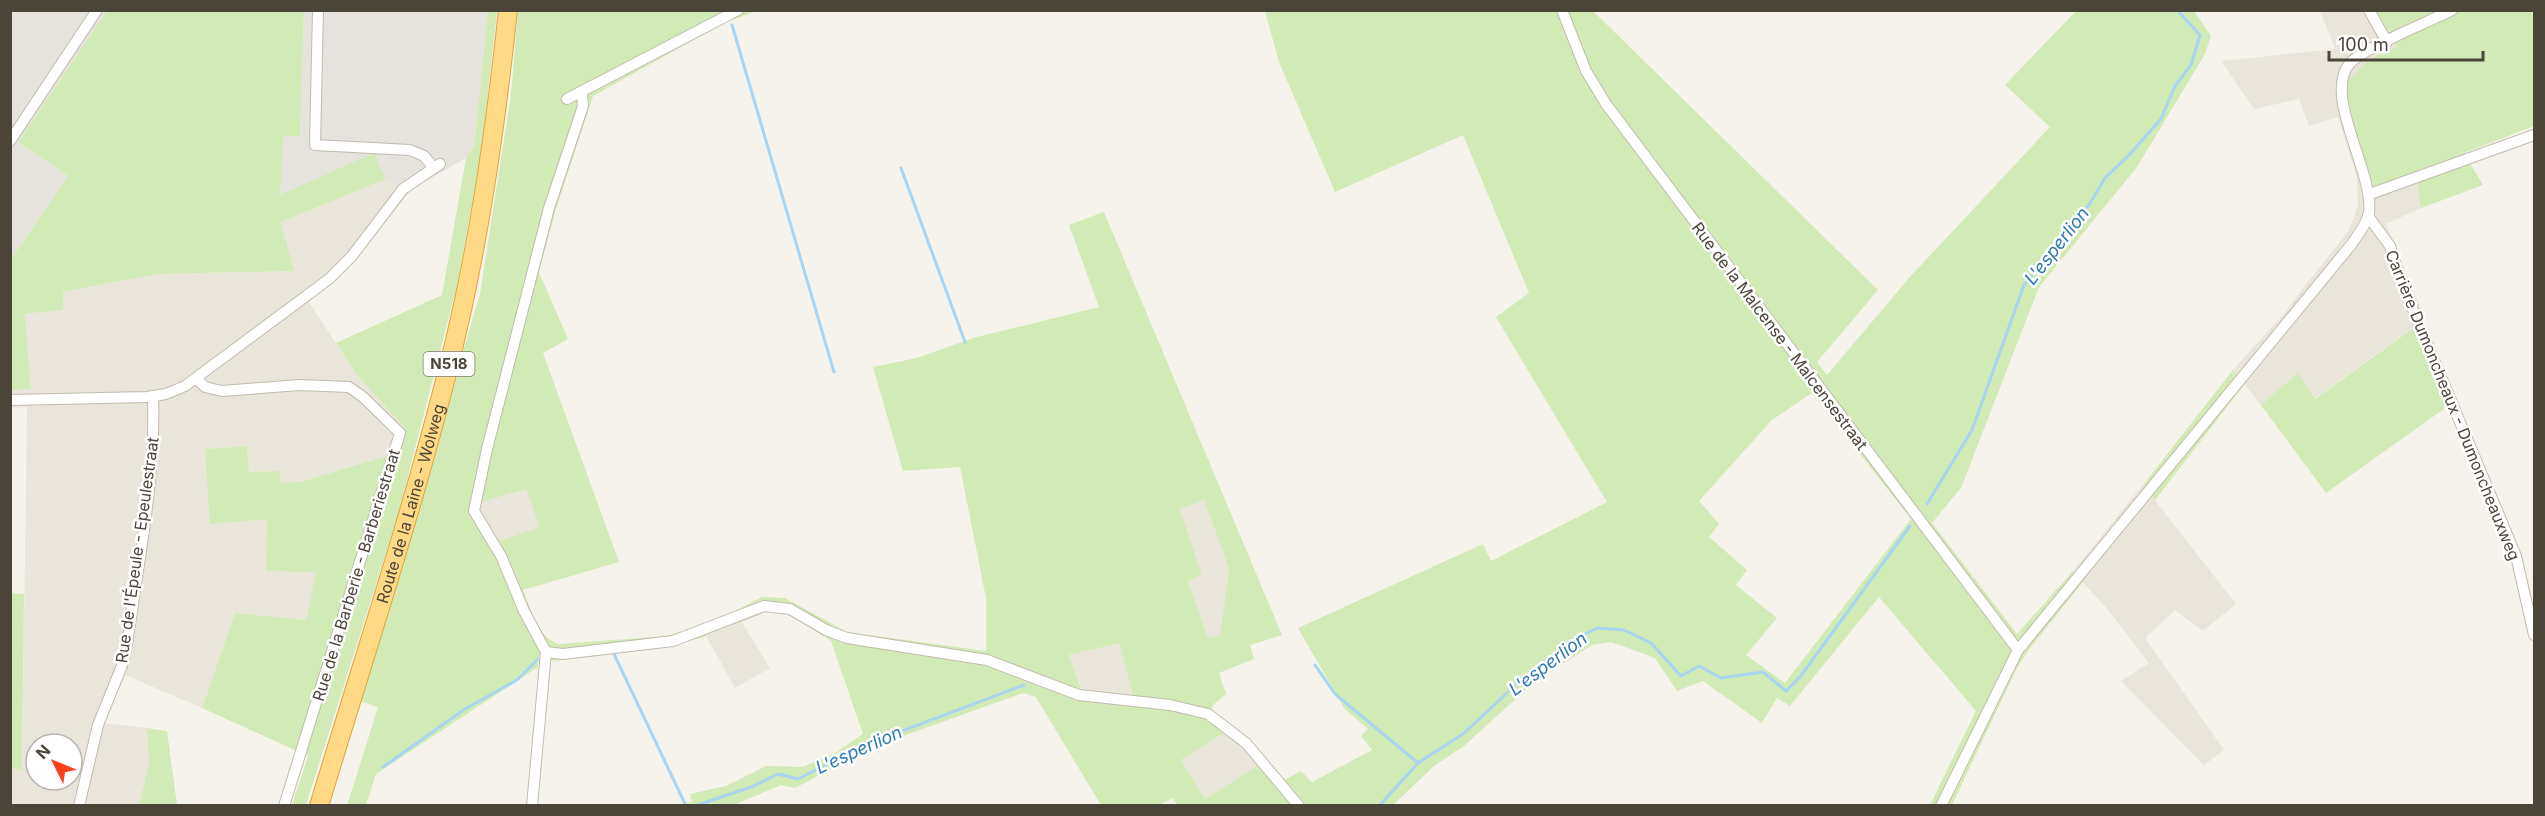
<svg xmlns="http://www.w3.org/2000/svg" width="2545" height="816" font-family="Inter,sans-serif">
<rect width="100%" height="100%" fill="#f6f3ec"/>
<g fill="#eae5da" fill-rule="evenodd">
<path d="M2320,11h56l21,36 -27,12 45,113 6,36 -35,16 39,95 -111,80 -16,-25 -37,31 -28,-35 48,-53 68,-87 9,-25 -1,-27 -19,-61 -29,9 -10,-27 -45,10 -33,-48 114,-12z"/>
<path d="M386,179l26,10 -52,65 -51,48 47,72 49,54 -5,24 -100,30 -19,1 -1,-12 -31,1 -2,-26 -42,3 111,123 -10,48 -71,-7 -33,95 -77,-33 -22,48 44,5 2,36 -10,41h-128l-1,-36 12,1 5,-363 -16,1 -1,-17 21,-3 -6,-74 38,-4v-18l94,-18 137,-3 -13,-49zM36,744h36v36h-36z"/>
<path d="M2143,485l93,119 -33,27 -28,-21 -30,28 79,112 -20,15 -83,-84 28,-18 -40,-52 -36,-40z"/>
<path d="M526,489l13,38 -48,17 -22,-30 11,-11z"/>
<path d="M1204,500l25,69 -9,66 -12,3 -20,-57 14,-6 -22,-66z"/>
<path d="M735,611l35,57 -35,20 -35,-63z"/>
<path d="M1119,642l16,63 -51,-5 -15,-45z"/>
<path d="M1226,732l34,32 -55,35 -24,-39z"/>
</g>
<g fill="#e6e2dd">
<path d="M11,11h96l-89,131 50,34 -57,83z"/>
<path d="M304,11h184l-14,136 -8,11 -54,31 -26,-10 -12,-25 -94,42 4,-60h16z"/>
</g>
<g fill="#d2eab5" fill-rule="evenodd">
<path d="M2531,10l3,7v109l-70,27 19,32 -62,23 -6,-36 -41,16 -27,-84v-22l23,-23 27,-12 -21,-36z"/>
<path d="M107,11h197l-4,125h-16l-4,59 94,-42 12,26 -105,43 13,49 -137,3 -94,18v18l-38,4 6,75 -20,1v-131l57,-83 -50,-34z"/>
<path d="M488,11h9l-16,144 -24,130 -59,230 -92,290h-14l16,-49 -106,-48 33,-95 71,7 10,-48 -50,-1 1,-52 -57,5 -5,-75 42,-3 2,26 31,-1 1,12 19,-1 100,-30 5,-24 -49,-54 -20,-31 106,-48 24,-137 8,-11z"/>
<path d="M518,11h239l-33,12 -131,73 -37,113 -17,63 29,67 -25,14 76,209 -96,28c9,20 14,48 36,54l108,-8 33,-11 6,12 -63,13 -90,11 -14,-6 -1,12 -162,107 -10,31 -19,1 31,-99 -18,-6 120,-407 31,-200zM526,489l13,38 -48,17 -22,-30 11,-11z"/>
<path d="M1265,11h328l285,279 -61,72 10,13 82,-97 141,-151 -45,-42 71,-74h118l17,25 -6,18 -68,113 -98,120 -78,201 -29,35 85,111 56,-63 10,11 -52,65 -14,21 -65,137h-22l46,-94 -97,-114 -89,109 -13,-8 -15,25 -59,-42 -26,10 -22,-33 -44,-16 -19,3 -59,38 -69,63 -30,20 -41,39 -215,1 -5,-8 -14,7h-58l-65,-108 -13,-4 -148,53 -80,42 -14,-3 -47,20 -63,1 21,-4 -2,-8 36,-8 40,-20 37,1 32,-14 28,-19 -32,-93 -43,-28 -21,-2 -26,11 -6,-11 27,-14 23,1 62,34 139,19v-53l-26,-131 -57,4 -30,-104 44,-9 56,-20 126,-31 -30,-82 35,-13 178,423 -32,10 4,14 -35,14 7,21 -13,11 -7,16 20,11 -45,28 24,39 55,-35 17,20 24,-13 11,11 60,-32 -11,-14 7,-7 -24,-21 -46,-80 185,-84 8,17 116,-59 -111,-185 33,-24 -66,-158 -128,57 -56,-130zM1812,393l99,126 -126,164 -39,-28 31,-37 -41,-33 11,-15 -38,-33 10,-13 -20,-23 73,-81zM1204,500l25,69 -9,66 -12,3 -20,-57 14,-6 -22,-66zM1119,643l16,61 -51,-5 -15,-44z"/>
<path d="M2416,326l32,80 -122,87 -65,-88 37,-32 17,26z"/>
<path d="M2233,370l11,15 -89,115 -12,-15z"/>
<path d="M10,593l14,1 -2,176 -11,-1z"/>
<path d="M147,728l20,3 10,74h-38l10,-41z"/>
</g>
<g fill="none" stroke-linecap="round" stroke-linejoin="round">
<g stroke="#a9d4f2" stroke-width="3">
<path d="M732,25l102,347"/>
<path d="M901,168l64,174"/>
<path d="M1927,504l45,-74 52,-145 65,-80 16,-27 25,-24 31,-35 14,-33 16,-21 9,-30 -23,-25"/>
<path d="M614,654l72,152"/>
<path d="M1315,665l20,29 83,69 45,-29 57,-53 53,-41 24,-12 27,2 27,13 30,33 18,-10 22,12 42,-6 23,19 14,-14 110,-151"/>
<path d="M383,767l82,-58 52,-29 21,-21"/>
<path d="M695,806l59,-20 24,-12 20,5 67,-34 159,-60"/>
<path d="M1379,806l39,-43"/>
</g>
<g stroke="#c2bbae" stroke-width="12">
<g id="minor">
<path d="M318,10l-3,135 95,5 14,6 10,12"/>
<path d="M1562,10l24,61 20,33 412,546"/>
<path d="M2369,10l18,32"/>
<path d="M582,93l1,13 -34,102 -62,241 -13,62 27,45 23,55 22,41 17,2 110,-13 91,-35 26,3 36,21 21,8 140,22 92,35 91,10 38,9 38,29 53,63"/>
<path d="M567,99l171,-89"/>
<path d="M10,141l87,-131"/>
<path d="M2370,194l164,-59"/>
<path d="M2368,216l22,30 11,35 115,275 18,79"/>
<path d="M197,379l8,8 17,4 78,-6 49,2 14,10 37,36 -116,373"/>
<path d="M10,400l137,-3 19,-3 19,-8 144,-107 23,-23 51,-67 37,-25"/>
<path d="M79,806l19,-81 25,-62 4,-18c11,-82 29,-166 26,-249"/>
<path d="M532,806l14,-154"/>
<path d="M1941,806l77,-156 333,-405c6,-9 16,-21 18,-32 5,-42 -47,-118 -19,-150 15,-16 79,-41 102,-53"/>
</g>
</g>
<g stroke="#e0a43c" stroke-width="20">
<g id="trunk">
<path id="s1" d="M319,806c44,-146 92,-290 129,-437 30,-118 47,-237 60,-359"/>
</g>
</g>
<use href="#minor" stroke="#fff" stroke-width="10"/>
<use href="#trunk" stroke="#ffd985" stroke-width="18"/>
</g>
<g text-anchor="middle" stroke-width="5" stroke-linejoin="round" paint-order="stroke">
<rect fill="#fff" stroke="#817c74" stroke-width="1.5" x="423.5" y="352" width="51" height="24" rx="4.5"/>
<g font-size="15" font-weight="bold" fill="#4b4439">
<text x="449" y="369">N518</text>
</g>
<g font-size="16" fill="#4b4439" stroke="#fff">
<text transform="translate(1780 336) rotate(53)" y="6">Rue de la Malcense - Malcensestraat</text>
<text transform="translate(2453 405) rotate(68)" y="6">Carrière Dumoncheaux - Dumoncheauxweg</text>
<text dy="6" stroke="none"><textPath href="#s1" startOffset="316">Route de la Laine - Wolweg</textPath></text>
<text transform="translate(137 550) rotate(-82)" y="6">Rue de l'Épeule - Epeulestraat</text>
<text transform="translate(356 575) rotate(-73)" y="6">Rue de la Barberie - Barberiestraat</text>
</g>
<g font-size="18" font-style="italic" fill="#2e7ab2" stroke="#fff">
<text transform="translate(2057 246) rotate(-52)" y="6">L'esperlion</text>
<text transform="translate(1548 664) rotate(-37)" y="6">L'esperlion</text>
<text transform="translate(859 750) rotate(-24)" y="6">L'esperlion</text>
</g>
</g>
<rect width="2545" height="816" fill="none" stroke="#4b4439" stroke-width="24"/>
<g transform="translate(54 762) rotate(313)"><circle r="28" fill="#ffffff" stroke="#b7b4b0" stroke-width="1.5"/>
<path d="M0-4.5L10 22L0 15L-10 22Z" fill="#fc3f1d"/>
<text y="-9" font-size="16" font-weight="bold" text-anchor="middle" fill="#4b4439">N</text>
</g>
<path d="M2329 51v9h154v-9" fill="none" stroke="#4b4439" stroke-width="3"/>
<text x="2338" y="51" font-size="18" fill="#4b4439" stroke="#ffffff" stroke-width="4.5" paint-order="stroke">100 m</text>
</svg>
